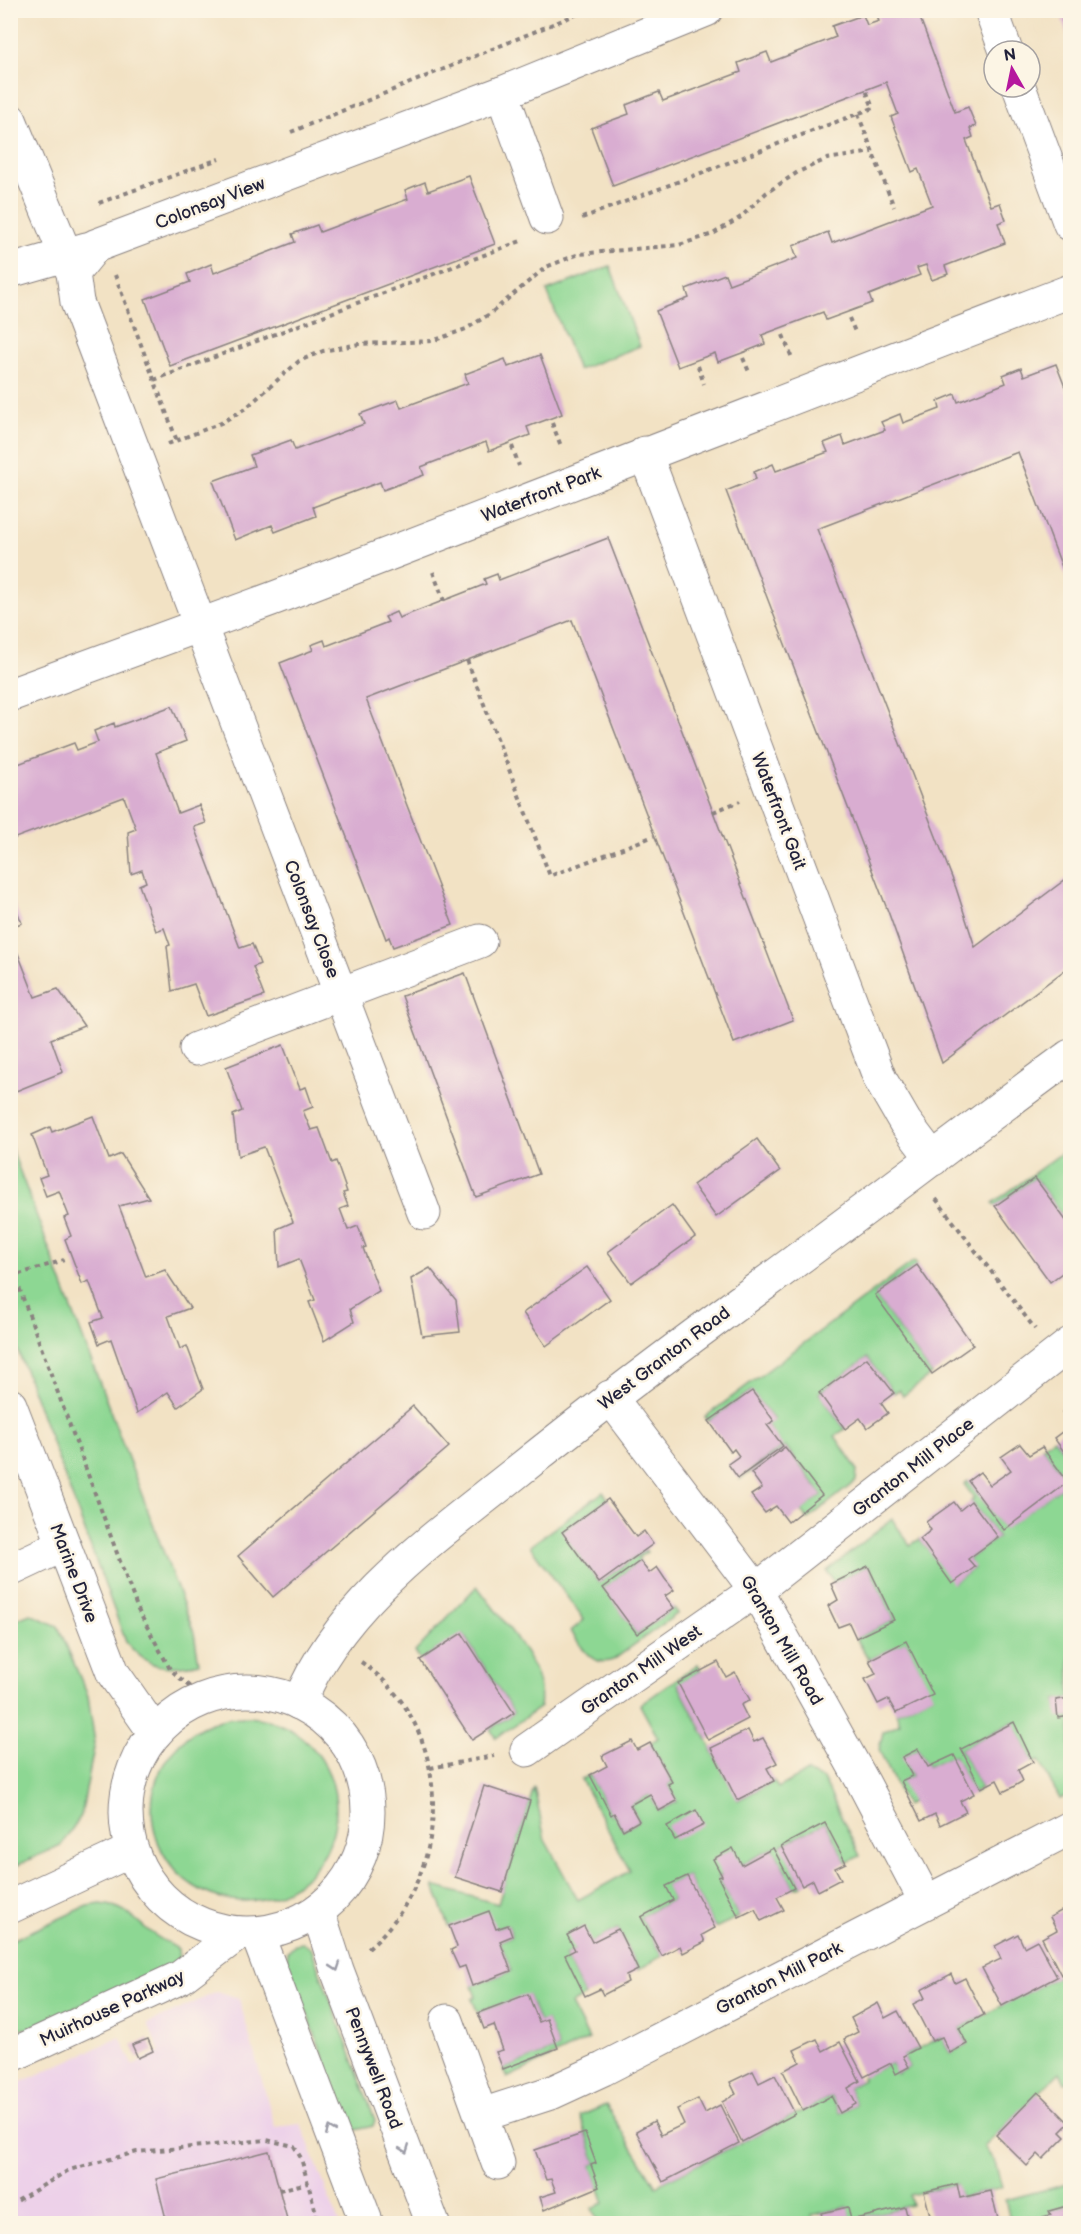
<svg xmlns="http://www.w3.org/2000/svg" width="1081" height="2234" font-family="'Balsamiq Sans',sans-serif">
<rect width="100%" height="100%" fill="#fcf5e5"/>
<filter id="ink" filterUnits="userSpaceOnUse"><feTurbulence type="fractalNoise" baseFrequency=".0167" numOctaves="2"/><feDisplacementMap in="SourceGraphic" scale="12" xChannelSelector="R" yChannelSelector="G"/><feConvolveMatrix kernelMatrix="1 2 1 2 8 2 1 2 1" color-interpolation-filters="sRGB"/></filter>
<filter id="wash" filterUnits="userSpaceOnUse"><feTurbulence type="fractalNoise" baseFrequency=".008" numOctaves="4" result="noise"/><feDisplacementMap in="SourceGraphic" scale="24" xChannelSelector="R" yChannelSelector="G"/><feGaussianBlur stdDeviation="1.35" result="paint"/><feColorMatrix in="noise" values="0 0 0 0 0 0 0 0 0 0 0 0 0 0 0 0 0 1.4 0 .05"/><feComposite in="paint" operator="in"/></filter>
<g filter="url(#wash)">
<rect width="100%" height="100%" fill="#f2e2c4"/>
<path fill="#edd1e9" d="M217,1992l22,7 36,128 26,-3 38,99h-328l-1,-136 110,-50 13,28 27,-13 -12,-28z"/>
<g fill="#8dd793" stroke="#587c67" stroke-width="1.5">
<path d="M610,266l30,80 -62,24 -31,-79z"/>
<path d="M10,1145l184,488 5,30c-33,7 -50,7 -73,-21l-115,-310z"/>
<path d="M1070,1147v79l-35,-48 -40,28 -2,-3z"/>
<path d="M914,1261l3,4 -42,30 57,79 -29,22 -4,-6 -5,3 -27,-35 -48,35 26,36 -10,7 22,33 -1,12 -48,38 -7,-8 21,-16 -36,-48 -47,33 43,-34 -15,-21 7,-5 -23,-29 -42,30 -4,-4z"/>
<path d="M1054,1438l16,22v238l-14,2 3,17 11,-1v78l-10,5 -21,-39 -6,2 -20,-40 -52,27 20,39 -7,6 -20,-39 -26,12 -10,-18 -15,8 9,19 -10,5 10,21 -6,4 -27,-56 4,-18 17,-9 -4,-10 36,-18 -26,-53 -37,18 -13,-22 38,-18 -26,-54 -34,17 -7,-12 65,-52 18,26 10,-6 33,44 21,-15 -6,-9 30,-22 -27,-36 3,-3 -10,-14 4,-3 36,48 64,-47 -26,-35z"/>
<path d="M603,1492l5,7 -45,33 36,51 46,-33 2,2 -9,6 2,3 -36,27 33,46 37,-26 4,5 -65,47c-22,8 -32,-14 -42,-29l13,-11 -54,-74z"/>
<path d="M477,1586c23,32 70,81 63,121l-44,31 -6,-9 24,-16 -51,-79 -43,26 -5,-8z"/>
<path d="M30,1614l28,12 30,70 7,47 -14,73 -20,29 -50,23v-246z"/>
<path d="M698,1664l3,7 -23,13 60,116 36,-19 4,7 29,-16 16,7 37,77 -14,7 -21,-40 -43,22 20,41 -8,2 -21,-40 -55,29 21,40 -24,11 -28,-52 -20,10 6,14 -32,17 21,39 -24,14 -20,-41 -53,26 20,41 -14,8 18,35 -82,39 -4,-9 55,-21 -11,-28 -8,2 -11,-27 -50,18 -6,-14 4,-2 -4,-11 39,-15 -11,-30 12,-5 -4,-11 -12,4 -47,-3 -15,-40 64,18 36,-117 11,53 33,60 52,-29 -49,-92 9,-4 21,40 3,-2 9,17 16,-9 -9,-16 20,-11 9,17 18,-9 -9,-18 4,-2 -22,-39 8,-5 -18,-33z"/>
<circle cx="244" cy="1809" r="92"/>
<path d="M101,1904c26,3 29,12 48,27 9,7 19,12 29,18l1,13 -152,67 -12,-1 -4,-3 -1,-84 77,-35z"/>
<path d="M304,1943l7,5 64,172 -2,6 -22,5 -64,-172 1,-8 7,-7z"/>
<path d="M1070,1970v111l-5,2 -5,-11 -76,75 11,15 7,26 -42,10 -4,-14 -46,11 2,10 -61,15 -4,-13 -35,8 2,8h-216l-6,-15 12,-5 -13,-38 5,-2 -16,-47 26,-11 50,81 175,-90 9,17 16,-9 -8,-16 15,-8 -1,-3 29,-14 6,11 12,-7 -6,-11 39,-19 8,16 17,-9 -8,-16z"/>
<path d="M1067,2184l3,21 -20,6 1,4 -8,2 2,6h-34l-6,-23z"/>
</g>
<g id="blocks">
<g fill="#d9add1">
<path d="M883,10h34l38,102 13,-5 8,19 -6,2 3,9 -7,3 25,66 9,-3 6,17 -8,3 7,20 -60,23 3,8 -16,6 -6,-15 -9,3 3,7 -51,20 3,8 -46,17 -3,-8 -61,23 3,9 -23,9 -24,9 -3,-9 -37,14 -22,-56 33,-13 -3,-9 39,-15 4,10 68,-26 -4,-12 35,-14 4,11 100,-38 -14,-36 -6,3 -21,-55 7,-3 -12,-32 -273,104 -22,-58 38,-14 -3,-9 33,-13 4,9 78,-29 -3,-9 29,-11 4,10 65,-25 -4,-11 31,-11 4,10 12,-4 -3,-8z"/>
<path d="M1070,16v26l-8,-22z"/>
<path d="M469,176l26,68 -325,122 -25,-67 45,-17 -3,-8 24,-10 3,9 81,-31 -3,-8 25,-9 3,7 88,-33 -3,-9 20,-8 3,9z"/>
<path d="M540,355l22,59 -35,13 3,8 -41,16 -3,-9 -65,25 3,8 -41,15 -3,-8 -67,25 3,9 -41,16 -3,-7 -37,15 -22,-59 41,-15 -4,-11 41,-15 4,10 69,-26 -4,-10 38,-14 3,8 67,-25 -3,-9 40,-15 3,8z"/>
<path d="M1056,364l14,36v188l-52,-136 -201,77 139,359 19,59 95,-71v90l-128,97 -53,-149 -163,-423 30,-12 -2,-7 19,-8 3,7 52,-19 -4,-9 18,-7 3,9 40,-15 -4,-8 19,-8 3,9 37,-14 -2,-8 17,-7 3,8 48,-19 -3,-8 18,-7 3,8z"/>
<path d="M608,538l185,482 -59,23 -162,-423 -206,79 87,226 -60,22 -4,-10 -3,2 -106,-276 33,-13 -2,-5 13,-5 2,6 62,-24 -3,-5 11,-5 3,6 87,-34 -2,-5 13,-5 2,6z"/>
<path d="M172,706l14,35 -30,12 22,60 21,-8 7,18 -12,4 46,121 12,-4 8,20 -7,3 11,29 -58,20 -12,-32 -22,7 -5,-45 3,-1 -6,-17 -8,3 -17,-46 7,-3 -4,-12 -11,4 -3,-42 8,-3 -12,-32 -114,43v-73l64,-24 3,7 21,-8 -4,-11 20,-8 1,4z"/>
<path d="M10,894l12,29 -12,4z"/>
<path d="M10,933l25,64 23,-8 26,37 -33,13 12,33 -47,19 -6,-14z"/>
<path d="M465,973l74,201 -63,23 -74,-201z"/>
<path d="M283,1045l17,44 6,-2 7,20 -10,4 8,19 8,-2 13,35 4,-2 11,31 -4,1 5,13 -8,3 8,21 10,-4 8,21 -3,1 16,43 -29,18 4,13 -30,19 -15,-39 6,-2 -16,-41 -20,8 -2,-38 16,-7 -29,-75 -26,9 -5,-41 9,-4 -16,-44z"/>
<path d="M93,1116l16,43 12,-5 28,44 -30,8 27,71 19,-7 25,38 -22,8 12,33 7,-3 16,43 -25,18 -10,-15 -31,21 -26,-74 -12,5 -8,-22 12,-4 -14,-37 -7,3 -17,-45 6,-3 -7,-18 5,-2 -10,-25 -13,5 -7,-18 8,-3 -15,-40 18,-8 2,5z"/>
<path d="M757,1139l23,32 -64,46 -23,-32z"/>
<path d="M1035,1178l35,48v41l-20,15 -55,-76z"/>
<path d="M672,1205l23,32 -64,46 -23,-31z"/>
<path d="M917,1265l56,80 -41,29 -57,-79z"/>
<path d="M587,1267l23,32 -64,47 -23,-33z"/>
<path d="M430,1268l26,32 4,32 -38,4 -11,-57z"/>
<path d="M867,1358l27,35 -13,10 7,10 -21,15 -7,-10 -15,11 -26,-36z"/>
<path d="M752,1391l22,30 -7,4 16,21 -45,32 -10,-14 11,-8 -5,-7 -3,3 -22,-31z"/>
<path d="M1070,1405v18l-8,-11z"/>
<path d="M413,1406l36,41 -176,150 -35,-41z"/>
<path d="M1070,1426v34l-16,-22z"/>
<path d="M1020,1444l9,11 13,-8 26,35 -64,48 -36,-49 12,-9 10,13 21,-15 -10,-13z"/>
<path d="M785,1447l37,48 -34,27 -12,-16 -11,7 -14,-18 11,-7 -11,-15z"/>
<path d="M608,1499l28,38 8,-6 9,13 -54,39 -37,-51z"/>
<path d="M971,1501l27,36 -30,22 7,8 -23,17 -32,-45 11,-9 -5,-8 28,-20 6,8z"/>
<path d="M640,1561l9,12 8,-6 8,12 9,11 -9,6 9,12 -37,26 -34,-46z"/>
<path d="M868,1566l26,54 -38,18 -7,-15 -11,4 -10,-21 10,-6 -7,-16z"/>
<path d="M462,1633l52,80 -42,27 -52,-80z"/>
<path d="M906,1641l27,54 -37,18 -8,-14 -10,5 -13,-25 11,-5 -7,-14z"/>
<path d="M718,1662l8,15 9,-5 7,14 8,14 -9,5 7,14 -40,21 -30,-57z"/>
<path d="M1070,1698v18l-12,2 -2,-18z"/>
<path d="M1014,1722l19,40 -15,8 5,11 -10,6 -10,5 -6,-12 -16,8 -20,-39z"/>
<path d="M748,1730l6,12 9,-4 14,25 -10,5 7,13 -37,19 -26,-52z"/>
<path d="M632,1741l5,9 13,-7 22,39 -4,2 9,17 -18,10 -9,-17 -20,11 9,16 -16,9 -9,-17 -3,2 -21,-40 17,-9 -5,-10z"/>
<path d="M918,1749l10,18 26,-12 20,39 -14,7 6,11 -26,13 -5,-11 -14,7 -20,-40 11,-5 -10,-19z"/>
<path d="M484,1786l46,15 -28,91 -47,-15z"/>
<path d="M696,1810l8,15 -29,15 -8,-14z"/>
<path d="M825,1823l21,40 -11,5 6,11 -23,12 -5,-11 -11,6 -21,-40z"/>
<path d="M733,1848l9,17 31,-17 21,40 -17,9 7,13 -23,11 -6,-12 -16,8 -21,-40 4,-1 -9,-17z"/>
<path d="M687,1876l28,52 -13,7 3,7 -22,11 -3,-7 -18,10 -21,-39 32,-17 -7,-14z"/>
<path d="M1070,1906v64l-9,5 -19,-37 15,-8 -7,-13z"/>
<path d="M489,1911l7,18 12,-4 4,11 -12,5 11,30 -39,15 -7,-20 -6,2 -7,-15 -1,-3 6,-3 -8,-21z"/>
<path d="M584,1926l8,16 26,-13 20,41 -12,6 2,6 -25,13 -3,-6 -15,7 -20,-41 10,-5 -8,-15z"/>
<path d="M1018,1934l6,13 13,-7 20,37 -55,29 -20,-38 19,-9 -6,-13z"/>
<path d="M951,1974l4,9 10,-5 19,37 -25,13 8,16 -17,9 -8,-16 -10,4 -19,-37 12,-6 -4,-8z"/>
<path d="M528,1994l11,28 8,-3 11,29 -55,21 -7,-17 7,-2 -9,-25 -10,4 -6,-16z"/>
<path d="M878,2003l7,15 13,-7 20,37 -15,8 6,11 -13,7 -5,-11 -27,14 -20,-38 14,-7 -7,-14z"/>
<path d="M148,2039l5,12 -15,7 -6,-13z"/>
<path d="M817,2039l6,12 17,-9 20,39 -12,7 8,16 -16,9 -9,-17 -28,15 -20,-40 17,-9 -6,-12z"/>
<path d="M753,2071l6,12 16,-8 20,39 -53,28 -20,-40 14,-8 -6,-12z"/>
<path d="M1038,2092l31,31 -9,9 5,5 -22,22 -5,-5 -11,12 -31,-31z"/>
<path d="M698,2099l7,14 15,-8 19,38 -76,39 -27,-51 18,-10 7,14 23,-11 -7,-15z"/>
<path d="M585,2133l11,30 -5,2 8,22 -55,23 -4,-13 16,-5 -5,-13 -5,1 -11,-30z"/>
<path d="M269,2151l19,72h-121l-11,-44z"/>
<path d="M957,2184l3,14 31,-7 8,32h-67l-8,-31z"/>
<path d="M1070,2205v18h-25l-2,-6 8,-2 -2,-4z"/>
<path d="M848,2207l3,13 54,-13 4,16h-85l-3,-10z"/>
</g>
</g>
</g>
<g filter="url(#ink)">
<use href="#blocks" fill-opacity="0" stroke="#8a8280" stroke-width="1.5"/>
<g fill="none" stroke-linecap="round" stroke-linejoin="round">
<g stroke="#8a8280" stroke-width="35">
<g id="minor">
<path d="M991,10l15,41"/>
<path d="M1019,87l51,137"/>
<path d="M502,93l45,125"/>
<path d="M10,120l63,153"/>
<path d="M10,271l76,-22"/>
<path d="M645,453l235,626 25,43 28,37"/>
<path d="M10,695l267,-98 793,-306"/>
<path d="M196,1049l284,-108"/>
<path d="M424,1213l-347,-911 -4,-29 22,-27 407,-153 204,-83"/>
<path d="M610,1397l146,193 107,192 63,120"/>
<path d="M10,1405l103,268 42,60"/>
<path d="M10,1570l53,-25"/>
<circle cx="247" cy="1812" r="121"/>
<path d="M299,1703c39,-98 135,-165 214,-228 81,-65 163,-127 247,-188 104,-76 206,-155 310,-231"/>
<path d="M527,1750l229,-160 314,-246"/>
<path d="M10,1907l120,-56"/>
<path d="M318,1911l19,59 96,254"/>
<path d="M257,1934l110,290"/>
<path d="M447,2021l51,142"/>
<path d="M10,2056l171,-79 58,-44"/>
<path d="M482,2115l71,-23 50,-23 467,-241"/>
</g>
</g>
<g stroke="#8a8280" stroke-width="4" stroke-dasharray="4.5 4.5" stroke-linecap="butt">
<path d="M930,10h4"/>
<path d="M858,114l36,93"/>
<path d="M291,132l296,-122"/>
<path d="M99,203l120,-44"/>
<path d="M582,218l291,-110 -7,-18"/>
<path d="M115,275l62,166"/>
<path d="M849,318l7,16"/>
<path d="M783,335l9,23"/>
<path d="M743,358l7,16"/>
<path d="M698,366l6,18"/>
<path d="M154,380l367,-139"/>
<path d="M552,423l9,23"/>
<path d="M168,444l53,-21 25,-15 53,-47 24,-10 36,-7 73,-3 34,-12 25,-16 55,-46 33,-13 100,-9 34,-11 28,-17 25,-24 32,-21 29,-13 45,-7"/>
<path d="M512,446l7,20"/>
<path d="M433,572l11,29"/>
<path d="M467,660l83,216 104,-40"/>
<path d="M713,812l27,-11"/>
<path d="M936,1199l99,130"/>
<path d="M10,1263l128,347 32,59 33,30"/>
<path d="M10,1277l54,-17"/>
<path d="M361,1662c97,66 93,215 6,287"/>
<path d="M430,1768l64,-12"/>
<path d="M279,2190l29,-7"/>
<path d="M10,2205l59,-35 68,-18 130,-12 27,6 7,12 18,66"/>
</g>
<use href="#minor" stroke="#fff" stroke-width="33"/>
</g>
<defs><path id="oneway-chevron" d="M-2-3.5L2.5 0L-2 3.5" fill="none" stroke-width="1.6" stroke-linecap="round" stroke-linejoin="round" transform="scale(1.5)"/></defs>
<g stroke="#9c9ca7">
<use href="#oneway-chevron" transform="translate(336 1967) rotate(71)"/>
<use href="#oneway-chevron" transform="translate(330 2130) rotate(-111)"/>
<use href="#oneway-chevron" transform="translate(405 2149) rotate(69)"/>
</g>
</g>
<g text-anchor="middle" stroke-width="5" stroke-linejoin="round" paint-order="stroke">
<g font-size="18" fill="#22223b" stroke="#fcf5e5">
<text transform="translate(210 203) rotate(-21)" y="6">Colonsay View</text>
<text transform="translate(541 494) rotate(-21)" y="6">Waterfront Park</text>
<text transform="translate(779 811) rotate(69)" y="6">Waterfront Gait</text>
<text transform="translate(312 919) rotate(69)" y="6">Colonsay Close</text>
<text transform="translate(664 1358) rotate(-37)" y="6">West Granton Road</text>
<text transform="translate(913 1467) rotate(-38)" y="6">Granton Mill Place</text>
<text transform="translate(74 1573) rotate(69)" y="6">Marine Drive</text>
<text transform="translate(782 1640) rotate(60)" y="6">Granton Mill Road</text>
<text transform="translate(641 1670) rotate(-35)" y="6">Granton Mill West</text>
<text transform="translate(779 1978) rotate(-27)" y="6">Granton Mill Park</text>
<text transform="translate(112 2008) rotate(-25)" y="6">Muirhouse Parkway</text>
<text transform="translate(374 2068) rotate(69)" y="6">Pennywell Road</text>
</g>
</g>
<rect width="1081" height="2234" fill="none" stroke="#fcf5e5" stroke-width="36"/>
<g transform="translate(1012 69) rotate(351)"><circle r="28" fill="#fcf5e5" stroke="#a5a1a1" stroke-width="1.5"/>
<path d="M0-4.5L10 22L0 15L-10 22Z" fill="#b5179e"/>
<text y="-9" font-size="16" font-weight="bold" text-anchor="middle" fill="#22223b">N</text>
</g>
</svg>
